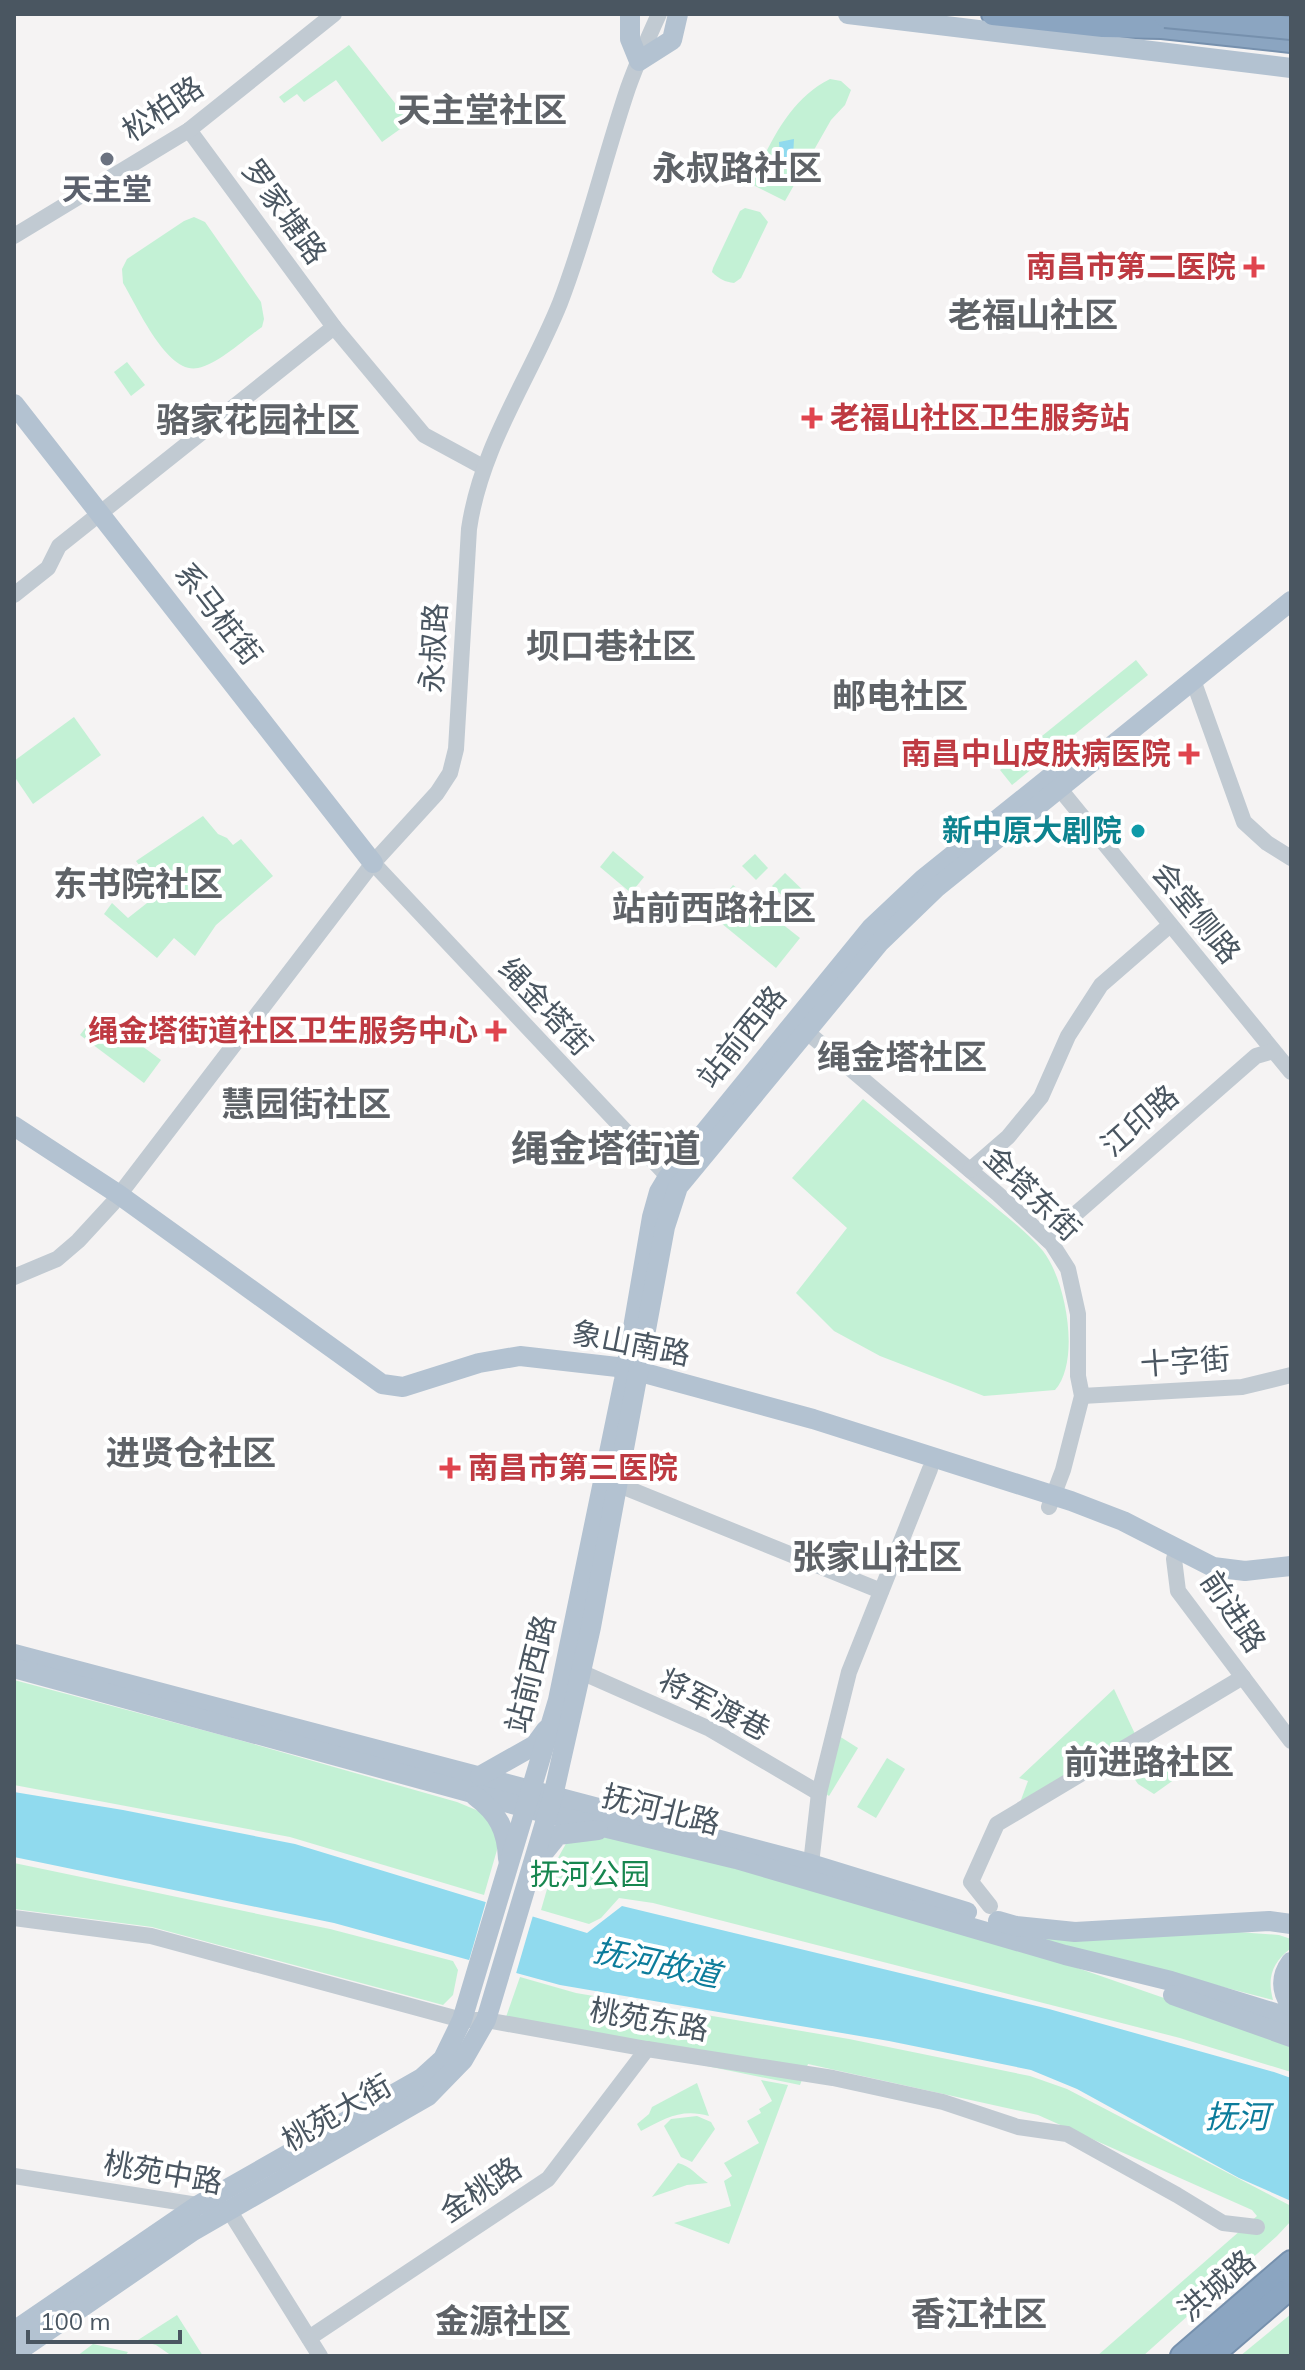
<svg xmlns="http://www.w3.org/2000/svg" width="1305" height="2370" font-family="Mulish,'Noto Sans SC',sans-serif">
<rect width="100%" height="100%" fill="#f5f3f3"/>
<g fill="#c3f1d5">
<path d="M349,45l61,77 -28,20 -46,-62 -32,22 -7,-8 -13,9 -5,-6z"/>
<path d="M830,79l11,2 10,9 -6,15 -14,15 -46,81 -34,-17c18,-39 38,-85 79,-105z"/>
<path d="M745,208l15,4 8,10 -27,56 -7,5c-9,-1 -15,-4 -22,-11l1,-4 27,-57z"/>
<path d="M194,217l11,5 56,80 3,17 -2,8c-16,11 -45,38 -64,41 -31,7 -61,-62 -75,-85l-1,-14 5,-10 57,-38z"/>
<path d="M127,362l18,23 -14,11 -17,-24z"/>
<path d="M1136,660l12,15 -136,110 -12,-15z"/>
<path d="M74,717l27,38 -68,49 -19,-28v-15z"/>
<path d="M203,816l15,18 9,4 6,7 8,-6 32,37 -57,49 -21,31 -21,-18 -17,20 -53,-44 8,-11 16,15 28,-22 2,-6 -22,-29z"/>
<path d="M613,851l31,26 -13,16 -31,-26z"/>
<path d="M755,854l13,14 -12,12 -14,-14z"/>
<path d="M785,873l25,24 -13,13 -25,-24z"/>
<path d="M733,885l67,53 -24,30 -66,-54z"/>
<path d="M97,1013l64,47 -17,23 -64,-48z"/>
<path d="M863,1099c38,31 77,63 115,94 21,18 47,36 65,58 23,29 38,110 12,139l-71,6 -104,-40 -46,-25 -38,-38 51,-65 -55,-50z"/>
<path d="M14,1680l211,56 232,66 24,10 20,24 -17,59 -194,-58 -276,-52z"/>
<path d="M1114,1689l21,45 -117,74 10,-27 -9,-3z"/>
<path d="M839,1736l19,12 -29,48 -4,-3z"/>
<path d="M1147,1739l28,40 -21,15 -16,-10 -18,-26z"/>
<path d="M887,1758l18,11 -29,49 -19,-11z"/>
<path d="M610,1837l43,6 387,112 251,87v30l-111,-34 -527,-135 -34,-5 -18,20 -12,6 -48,-14 13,-45 14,-25z"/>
<path d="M14,1863l316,66 123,32 5,9 -5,25 -10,10 -291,-78 -138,-18z"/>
<path d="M1224,1931l55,4 12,4v9c-19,15 -24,29 -18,52l-250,-65z"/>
<path d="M520,1977l56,16 273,46 181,37 37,13 224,117v15l-14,15 -134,120h-46l160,-140 -5,-6 -214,-95 -230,-51 -8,21 -167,-34 -127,-34z"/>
<path d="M761,2080l27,5 -59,159 -55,-21 57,-17 -7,-25 8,-5 -8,-13 35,-20 -12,-22 14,-8 -2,-4 13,-8z"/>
<path d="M697,2083l12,33c-27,-8 -44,2 -68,15l-4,-7 12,-10 3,-7z"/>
<path d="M697,2116l14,6 4,7 -23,33 -11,-5 -17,-31 7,-7z"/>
<path d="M678,2163c13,3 19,13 30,20l-21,2 -35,12z"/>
<path d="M1291,2314v42h-51z"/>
<path d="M177,2315l26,41h-31l-16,-11 -18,-5z"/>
<path d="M93,2344l35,8 -3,4h-48z"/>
</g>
<g fill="#90daee">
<path d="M794,139l-1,18 4,10 -5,2 -11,-3 -2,-24z"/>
<path d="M14,1792l109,18 172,34 292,89 35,-27 427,103 225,63 17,6v123l-52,-23 -162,-89 -46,-19 -142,-29 -329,-56 -226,-62 -320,-66z"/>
</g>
<path fill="#f5f3f3" d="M487,1898l47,14 -19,65 -47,-13z"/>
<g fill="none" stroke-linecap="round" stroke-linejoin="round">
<g stroke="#7690ad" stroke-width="26">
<g id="highway">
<path d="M993,14l110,12 59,1 129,14"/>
<path d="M1182,2356l109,-94"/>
<path d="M1211,2356l80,-69"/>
</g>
</g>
<g stroke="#c1cad2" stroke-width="16">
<path d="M189,130l145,197 90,108 59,32"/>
<path d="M14,236l175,-106 145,-116"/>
<path d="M14,595l34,-27 11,-22 275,-219"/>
<path d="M1193,680l51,142 23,21 24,15"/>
<path d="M1059,788l232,284"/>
<path d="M373,863l303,322"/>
<path d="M807,1032l191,162 54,50 16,25 10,45v62l4,20 -19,74 -14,37"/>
<path d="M970,1170l38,-33 33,-40 27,-61 33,-51 69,-60"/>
<path d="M1047,1239l209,-183 17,-5"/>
<path d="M14,1277l43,-18 21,-18 35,-38 260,-340 64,-70 13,-20 6,-24 13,-220c12,-83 60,-149 91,-226 27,-70 44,-144 68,-215 9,-25 20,-50 31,-74"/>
<path d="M1082,1396l160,-9 49,-12"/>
<path d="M619,1485l262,106"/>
<path d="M1177,1549l-3,10 4,32 113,150"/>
<path d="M581,1672l129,57 109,64"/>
<path d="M811,1864l8,-71 30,-121 81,-203"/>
<path d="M990,1906l-19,-24 26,-58 246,-147"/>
<path d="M14,1918l137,18 311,84h24l161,29 186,29 110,24 75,25 49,7 110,61 46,28 34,4"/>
<path d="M14,2176l215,34 91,146"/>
<path d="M309,2338l239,-159 99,-130"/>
</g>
<g stroke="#b3c2d1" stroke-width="20">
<path d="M630,14v25l9,22 33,-21 6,-26"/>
<path d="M848,14l443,54"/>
<path d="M1262,14l29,4"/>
<path d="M14,404l359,459"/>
<path d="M14,1126l104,68 264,190 21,3 76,-24 41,-7 106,12 187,51 258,82 52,20 90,46 32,4 46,-5"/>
<path d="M14,1654l797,210 156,48"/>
<path d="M14,1668l535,146 187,45 329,96 106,26 120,37"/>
<path d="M480,1776l55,-31 11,-15"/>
<path d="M475,1796c23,17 32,34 33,63"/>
<path d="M541,1856l17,-21 40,-5"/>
<path d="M998,1921l18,5 59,6 194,-11 22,3"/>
<path d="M1291,1962c-11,15 -10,29 0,44"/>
<path d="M1173,1995l118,42"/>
<path d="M14,2331l183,-125 225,-128 21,-19 19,-39 96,-320 66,-320 28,-163 7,-25 9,-15 203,-249 52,-49 141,-113"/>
<path d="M14,2354l179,-123 235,-135 35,-36 23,-40 67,-224 38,-169 74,-400 13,-40 202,-245 56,-54 355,-287"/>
</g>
<use href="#highway" stroke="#8ba5c1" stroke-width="22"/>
<g stroke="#7690ad" stroke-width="26" stroke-linecap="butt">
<path id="highway-bridge" d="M1165,16l126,12"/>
</g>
<use href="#highway-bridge" stroke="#8ba5c1" stroke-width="22"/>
</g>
<circle fill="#6b7280" stroke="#fff" stroke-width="3" cx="107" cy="159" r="8"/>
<g fill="#e0444e" stroke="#fff" stroke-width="3">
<path d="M1250 255h8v8h8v8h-8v8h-8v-8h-8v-8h8z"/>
<path d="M808 406h8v8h8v8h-8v8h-8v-8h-8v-8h8z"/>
<path d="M1185 742h8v8h8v8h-8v8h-8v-8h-8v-8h8z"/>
<path d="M492 1019h8v8h8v8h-8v8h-8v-8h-8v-8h8z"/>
<path d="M446 1456h8v8h8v8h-8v8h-8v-8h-8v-8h8z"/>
</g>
<circle fill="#0f9aa8" stroke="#fff" stroke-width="3" cx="1138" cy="831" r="8"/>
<g text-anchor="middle" stroke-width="8" stroke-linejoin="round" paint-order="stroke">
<g font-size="30" fill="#4a5661" stroke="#fff">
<text transform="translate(163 109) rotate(-34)" y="10">松柏路</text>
<text transform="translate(284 212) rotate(54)" y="10">罗家塘路</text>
<text transform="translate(218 614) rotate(52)" y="10">系马桩街</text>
<text transform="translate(434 648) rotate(-87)" y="10">永叔路</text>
<text transform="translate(1196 913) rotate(51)" y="10">会堂侧路</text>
<text transform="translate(545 1007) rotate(47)" y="10">绳金塔街</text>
<text transform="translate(742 1037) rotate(-51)" y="10">站前西路</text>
<text transform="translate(1140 1121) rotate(-41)" y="10">江印路</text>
<text transform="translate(1032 1194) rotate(44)" y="10">金塔东街</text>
<text transform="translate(631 1344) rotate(11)" y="10">象山南路</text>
<text transform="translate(1185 1362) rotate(-4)" y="10">十字街</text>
<text transform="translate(1233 1612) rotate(56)" y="10">前进路</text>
<text transform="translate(531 1674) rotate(-76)" y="10">站前西路</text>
<text transform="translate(714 1705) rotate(27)" y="10">将军渡巷</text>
<text transform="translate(661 1810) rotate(14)" y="10">抚河北路</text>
<text transform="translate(649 2020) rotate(10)" y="10">桃苑东路</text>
<text transform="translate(337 2113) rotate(-30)" y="10">桃苑大街</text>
<text transform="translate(163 2173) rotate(10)" y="10">桃苑中路</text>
<text transform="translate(481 2190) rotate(-34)" y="10">金桃路</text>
<text transform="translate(1217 2286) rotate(-41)" y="10">洪城路</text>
</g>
<g font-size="30" font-weight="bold" fill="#5b616d" stroke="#fff">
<text x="107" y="200">天主堂</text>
</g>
<g font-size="30" font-weight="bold" fill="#be3a42" stroke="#fff" text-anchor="end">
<text x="1236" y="277">南昌市第二医院</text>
<text x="830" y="428" text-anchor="start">老福山社区卫生服务站</text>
<text x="1171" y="764">南昌中山皮肤病医院</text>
<text x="478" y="1041">绳金塔街道社区卫生服务中心</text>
<text x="468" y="1478" text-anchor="start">南昌市第三医院</text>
</g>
<g font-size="30" font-weight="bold" fill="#0d838f" stroke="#fff" text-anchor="end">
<text x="1122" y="841">新中原大剧院</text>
</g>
<g font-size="30" fill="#17864f" stroke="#fff">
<text x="590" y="1885">抚河公园</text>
</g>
<g font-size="32" font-style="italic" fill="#0c7c9b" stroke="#fff">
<text transform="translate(657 1963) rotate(12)" y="11">抚河故道</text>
<text x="1237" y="2128">抚河</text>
</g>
<g font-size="34" font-weight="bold" fill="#5f6368" stroke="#fff">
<text x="482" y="122">天主堂社区</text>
<text x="737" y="180">永叔路社区</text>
<text x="1033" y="327">老福山社区</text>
<text x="258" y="432">骆家花园社区</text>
<text x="611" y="658">坝口巷社区</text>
<text x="900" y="708">邮电社区</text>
<text x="138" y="896">东书院社区</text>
<text x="714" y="920">站前西路社区</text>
<text x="902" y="1069">绳金塔社区</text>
<text x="306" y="1116">慧园街社区</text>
<text x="191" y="1465">进贤仓社区</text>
<text x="877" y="1569">张家山社区</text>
<text x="1149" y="1774">前进路社区</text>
<text x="979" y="2326">香江社区</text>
<text x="503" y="2333">金源社区</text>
</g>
<g font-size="38" font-weight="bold" fill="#5f6368" stroke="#fff">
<text x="606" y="1162">绳金塔街道</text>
</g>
</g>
<rect width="1305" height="2370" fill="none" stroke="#4a5661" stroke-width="32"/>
<path d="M28 2330v12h152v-12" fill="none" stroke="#4a5661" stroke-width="4"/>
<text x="40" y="2330" font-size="24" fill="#4a5661" stroke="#ffffff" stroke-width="6" paint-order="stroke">100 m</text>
</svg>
